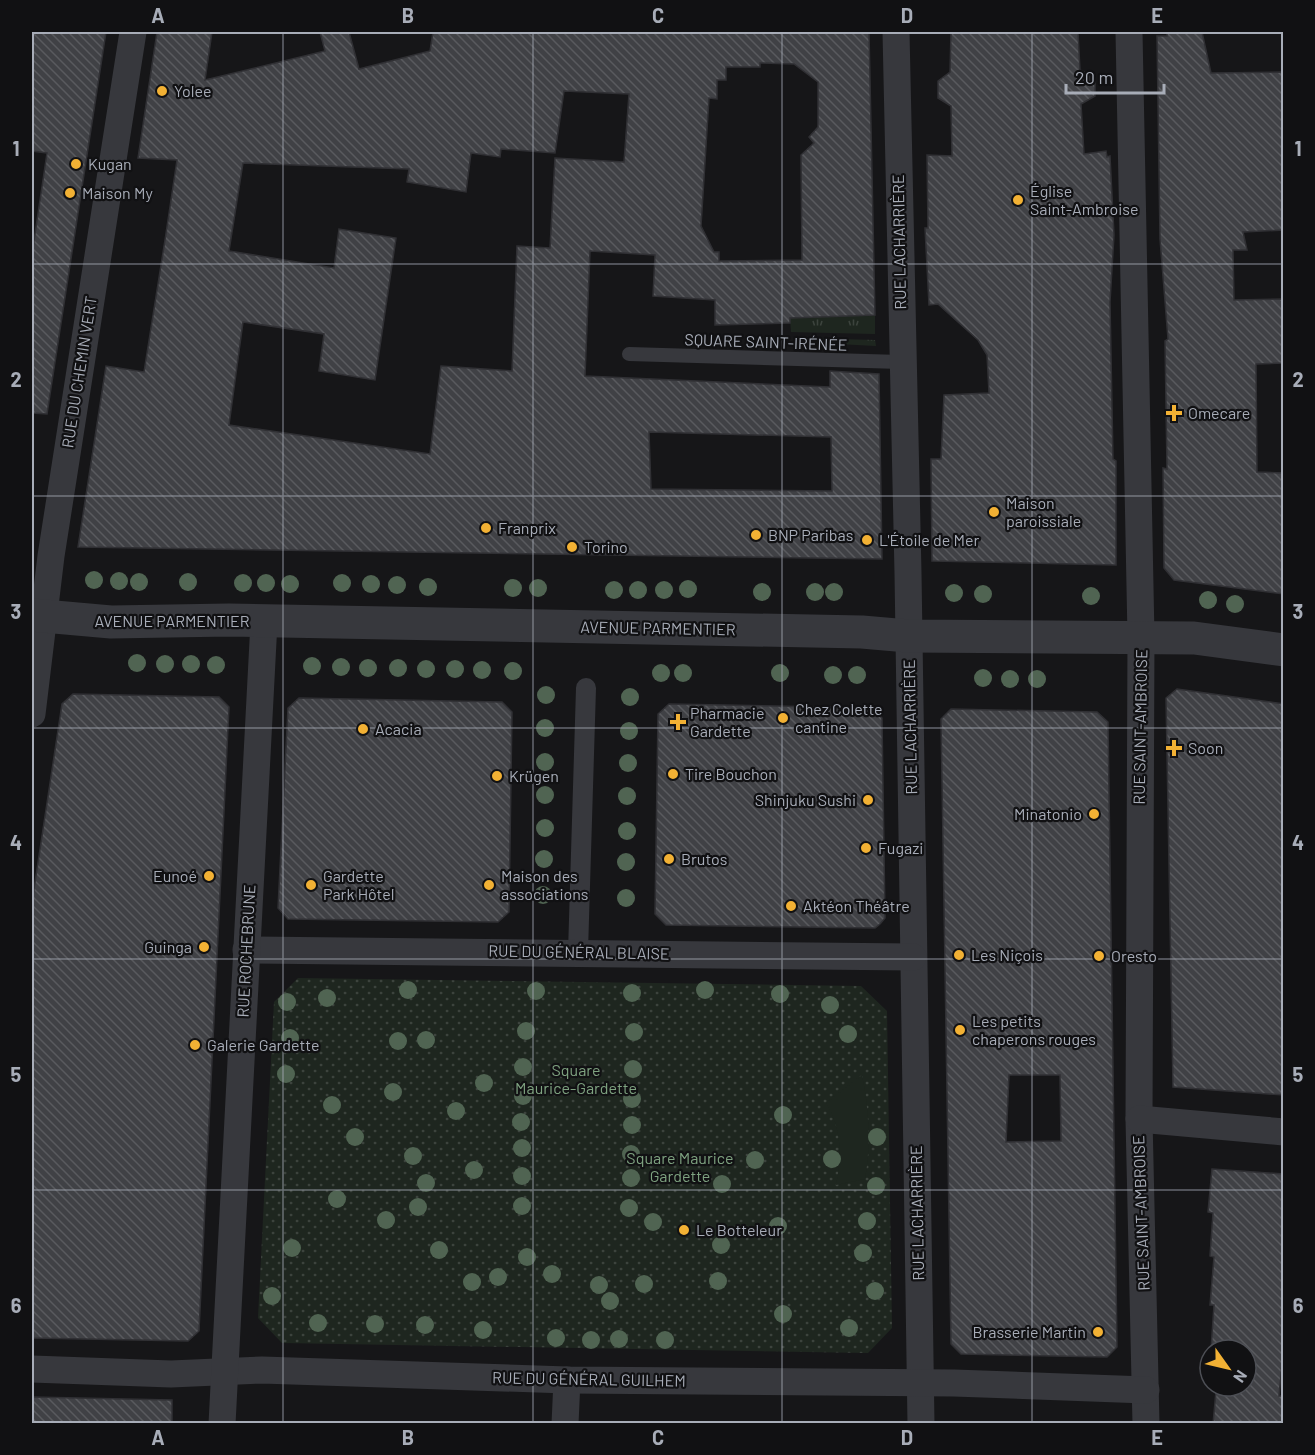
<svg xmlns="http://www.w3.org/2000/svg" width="1315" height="1455" font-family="Barlow,sans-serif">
<defs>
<pattern id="grass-tufts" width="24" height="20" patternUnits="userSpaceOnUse" patternTransform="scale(1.5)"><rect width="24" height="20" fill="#1e261f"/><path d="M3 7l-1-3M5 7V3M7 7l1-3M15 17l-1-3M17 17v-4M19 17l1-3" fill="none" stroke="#3c433d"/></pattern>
<pattern id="park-dots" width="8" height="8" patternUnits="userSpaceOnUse" patternTransform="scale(1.5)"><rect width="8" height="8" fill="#1e261f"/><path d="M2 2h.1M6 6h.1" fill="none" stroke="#3c433d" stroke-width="1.8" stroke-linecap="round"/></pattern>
<pattern id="building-back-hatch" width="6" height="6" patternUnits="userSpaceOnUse" patternTransform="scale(1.5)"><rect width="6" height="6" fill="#404145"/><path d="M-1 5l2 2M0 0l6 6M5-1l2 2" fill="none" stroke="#595a5e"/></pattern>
</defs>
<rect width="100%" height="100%" fill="#161618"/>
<g fill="url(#grass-tufts)">
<path d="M875,315v19l-84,-2 -1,-14z"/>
<path d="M801,338l74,2 1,6 -75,-4z"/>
</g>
<path fill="url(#park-dots)" d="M298,978l563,8 26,25 5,317 -24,25 -586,-10 -24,-25 16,-316z"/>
<path fill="#1e261f" d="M862,1075c7,32 9,72 3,104l-29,6c6,-28 6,-57 -10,-82z"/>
<g fill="url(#building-back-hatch)" stroke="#303034" stroke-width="1.5" fill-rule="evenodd">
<path d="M32,32h74l-59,382 -15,-1v-159l15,-101 -15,-2z"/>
<path d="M157,32h55l-7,48 120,-29 -5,-19h29l10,37 71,-18 3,-19h436l6,283 -85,3v5l-75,2v-25l-62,-4 2,-41 -65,-4 -5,125 245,11v-16l49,3 3,185 -804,-12 28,-181 38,6 21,-132 12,-80 -39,-2zM760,63l34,1 24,18v45l-9,10 5,6 -13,12 1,105 -83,1v-9h-5l-13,-26 8,-128 8,1v-19h9v-13h34zM564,91l65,3 -5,68 -69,-4 -5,90 -33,-2 -5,125 -71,-5 -11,88 -201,-29 14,-103 81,12 -5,37 56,9 21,-142 -57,-9 -5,39 -105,-17 14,-88 166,6 -2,13 59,10 5,-39 29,4 1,-8 54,4zM649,432l182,5 1,54 -181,-2z"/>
<path d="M951,32h127l2,38 15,8v18l-14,8 3,50 22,-3 1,6 3,-1 4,79 -4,67 3,157 3,2v104l-184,-4 -1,-102h10l3,-64 45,-2 -2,-38 -9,-15 -40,-36 -9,1 -4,-77h3l-1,-73 25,1 -1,-50 -13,-8v-17l12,-9z"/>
<path d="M1167,32h35l9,41 73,-1v158l-41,2 4,18h-14l1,50 50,-1v64l-28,1 1,108 27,1v121l-110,-14 -10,-12 -1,-100 4,1 -2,-128 3,-2 -8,-100 -3,-203h10z"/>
<path d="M1177,689l107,15v391l-111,-8 -7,-389z"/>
<path d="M73,694l146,3 10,10 -30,624 -11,10 -156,-3v-436l30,-198z"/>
<path d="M299,698l203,4 10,10 -3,200 -11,10 -210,-3 -10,-11 10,-200z"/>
<path d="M669,704l203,4 10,10 3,200 -5,6 -5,4 -209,-3 -11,-11 3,-200z"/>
<path d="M951,709l146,3 11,10 9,625 -10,10 -146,-3 -10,-10 -10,-625zM1009,1075h51l1,66 -55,1z"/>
<path d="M1212,1169l72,5v169l-5,53h5v28h-71l3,-33 -4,-1v-4h34v-36h-35l3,-45h-4l4,-48 -4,-1 3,-43 -5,-1z"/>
<path d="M32,1397l140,3v24h-140z"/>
</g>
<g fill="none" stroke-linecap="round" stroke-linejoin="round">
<path stroke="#37383d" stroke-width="14" d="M629,354l272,8"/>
<path stroke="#37383d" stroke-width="20" d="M578,952l8,-264"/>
<g stroke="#37383d" stroke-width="27">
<path d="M896,32l12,541 13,851"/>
<path d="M1129,32l12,605 -2,482 7,305"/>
<path d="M32,714l19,-158 82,-524"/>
<path d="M246,950l667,7"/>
<path d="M1139,1119l145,13"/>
<path d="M32,1369l139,5 91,-4 305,10 387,3 192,7"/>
<path d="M222,1424l42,-802"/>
<path d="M565,1424l2,-44"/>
</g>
<path stroke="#37383d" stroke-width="33" d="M32,615l79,7 118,-2 633,12 46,4 286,2 90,12"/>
</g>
<g fill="#506452">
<circle cx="94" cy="580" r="9"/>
<circle cx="119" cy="581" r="9"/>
<circle cx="139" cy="582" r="9"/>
<circle cx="188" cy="582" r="9"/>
<circle cx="243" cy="583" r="9"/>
<circle cx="266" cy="583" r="9"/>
<circle cx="342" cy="583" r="9"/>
<circle cx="290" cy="584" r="9"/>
<circle cx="371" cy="584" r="9"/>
<circle cx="397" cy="585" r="9"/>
<circle cx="428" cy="587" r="9"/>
<circle cx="513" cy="588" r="9"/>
<circle cx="538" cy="588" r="9"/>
<circle cx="688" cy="589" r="9"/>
<circle cx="614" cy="590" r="9"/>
<circle cx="638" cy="590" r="9"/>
<circle cx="664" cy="590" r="9"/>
<circle cx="762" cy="592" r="9"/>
<circle cx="815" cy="592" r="9"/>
<circle cx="834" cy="592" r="9"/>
<circle cx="954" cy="593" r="9"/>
<circle cx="983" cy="594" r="9"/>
<circle cx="1091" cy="596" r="9"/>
<circle cx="1208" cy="600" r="9"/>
<circle cx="1235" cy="604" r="9"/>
<circle cx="137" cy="663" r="9"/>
<circle cx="165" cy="664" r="9"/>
<circle cx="191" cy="664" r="9"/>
<circle cx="216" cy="665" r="9"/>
<circle cx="312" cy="666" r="9"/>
<circle cx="341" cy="667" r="9"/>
<circle cx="368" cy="668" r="9"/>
<circle cx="398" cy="668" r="9"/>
<circle cx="426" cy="669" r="9"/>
<circle cx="455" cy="669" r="9"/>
<circle cx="482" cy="670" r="9"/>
<circle cx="513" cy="671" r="9"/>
<circle cx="661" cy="673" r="9"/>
<circle cx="683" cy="673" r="9"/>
<circle cx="780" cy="673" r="9"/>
<circle cx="833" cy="675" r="9"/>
<circle cx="857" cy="675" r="9"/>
<circle cx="983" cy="678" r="9"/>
<circle cx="1010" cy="679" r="9"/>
<circle cx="1037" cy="679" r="9"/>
<circle cx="546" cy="695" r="9"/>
<circle cx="630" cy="697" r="9"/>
<circle cx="545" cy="728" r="9"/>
<circle cx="629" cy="731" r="9"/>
<circle cx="545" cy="762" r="9"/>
<circle cx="628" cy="763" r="9"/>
<circle cx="545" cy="795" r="9"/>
<circle cx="627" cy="796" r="9"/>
<circle cx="545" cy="828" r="9"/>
<circle cx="627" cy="831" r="9"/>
<circle cx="544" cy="859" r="9"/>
<circle cx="626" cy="862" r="9"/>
<circle cx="543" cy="895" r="9"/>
<circle cx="626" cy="898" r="9"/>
<circle cx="408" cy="990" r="9"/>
<circle cx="705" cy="990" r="9"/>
<circle cx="536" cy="991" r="9"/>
<circle cx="632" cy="993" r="9"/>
<circle cx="780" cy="994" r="9"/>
<circle cx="327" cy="998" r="9"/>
<circle cx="287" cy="1002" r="9"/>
<circle cx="830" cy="1005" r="9"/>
<circle cx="526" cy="1031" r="9"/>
<circle cx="634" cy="1032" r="9"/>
<circle cx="848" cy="1034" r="9"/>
<circle cx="290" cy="1038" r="9"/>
<circle cx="426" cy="1040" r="9"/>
<circle cx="398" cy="1041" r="9"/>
<circle cx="523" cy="1067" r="9"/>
<circle cx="633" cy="1069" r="9"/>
<circle cx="286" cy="1074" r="9"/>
<circle cx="484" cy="1083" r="9"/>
<circle cx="393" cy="1092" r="9"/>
<circle cx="523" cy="1096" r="9"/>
<circle cx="632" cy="1099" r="9"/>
<circle cx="332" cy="1105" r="9"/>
<circle cx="456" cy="1111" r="9"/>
<circle cx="783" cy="1115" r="9"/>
<circle cx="521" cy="1122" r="9"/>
<circle cx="632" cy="1125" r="9"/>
<circle cx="355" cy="1137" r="9"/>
<circle cx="877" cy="1137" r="9"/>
<circle cx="522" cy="1148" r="9"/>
<circle cx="631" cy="1154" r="9"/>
<circle cx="413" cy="1156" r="9"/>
<circle cx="832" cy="1159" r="9"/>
<circle cx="755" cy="1160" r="9"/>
<circle cx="474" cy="1170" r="9"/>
<circle cx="522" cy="1176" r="9"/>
<circle cx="631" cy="1178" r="9"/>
<circle cx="426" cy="1183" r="9"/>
<circle cx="722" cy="1184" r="9"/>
<circle cx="876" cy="1186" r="9"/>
<circle cx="337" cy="1199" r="9"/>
<circle cx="522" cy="1206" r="9"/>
<circle cx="418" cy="1207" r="9"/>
<circle cx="629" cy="1208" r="9"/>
<circle cx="386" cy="1220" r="9"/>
<circle cx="867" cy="1221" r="9"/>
<circle cx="653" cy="1222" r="9"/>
<circle cx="778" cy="1226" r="9"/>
<circle cx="721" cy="1245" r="9"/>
<circle cx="292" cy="1248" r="9"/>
<circle cx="439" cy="1250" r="9"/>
<circle cx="863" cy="1253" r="9"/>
<circle cx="527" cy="1257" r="9"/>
<circle cx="552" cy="1274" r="9"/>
<circle cx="498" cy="1277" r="9"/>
<circle cx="718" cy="1281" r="9"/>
<circle cx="472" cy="1282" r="9"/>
<circle cx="644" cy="1284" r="9"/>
<circle cx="599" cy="1285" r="9"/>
<circle cx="875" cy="1291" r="9"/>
<circle cx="272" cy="1296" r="9"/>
<circle cx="610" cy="1301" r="9"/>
<circle cx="783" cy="1314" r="9"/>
<circle cx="318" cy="1323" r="9"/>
<circle cx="375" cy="1324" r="9"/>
<circle cx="425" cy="1325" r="9"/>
<circle cx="849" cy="1328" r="9"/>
<circle cx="483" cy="1330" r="9"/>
<circle cx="556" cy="1338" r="9"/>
<circle cx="619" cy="1339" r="9"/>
<circle cx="591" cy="1340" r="9"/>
<circle cx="665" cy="1340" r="9"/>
</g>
<path fill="none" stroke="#a8adb8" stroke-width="1.5" stroke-opacity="0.55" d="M283,32v1392M533,32v1392M782,32v1392M1032,32v1392M32,264h1252M32,496h1252M32,728h1252M32,959h1252M32,1190h1252"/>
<g fill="#f2b134" stroke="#111113" stroke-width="2">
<circle cx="162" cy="91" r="6"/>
<circle cx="76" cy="164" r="6"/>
<circle cx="70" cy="193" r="6"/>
<circle cx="1018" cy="200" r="6"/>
<path d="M1171 404h6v6h6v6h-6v6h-6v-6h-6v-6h6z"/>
<circle cx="994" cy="512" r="6"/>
<circle cx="486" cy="528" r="6"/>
<circle cx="756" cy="535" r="6"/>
<circle cx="867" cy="540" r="6"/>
<circle cx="572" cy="547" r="6"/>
<circle cx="783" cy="718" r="6"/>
<path d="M675 713h6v6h6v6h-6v6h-6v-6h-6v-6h6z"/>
<circle cx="363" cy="729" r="6"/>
<path d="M1171 739h6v6h6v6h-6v6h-6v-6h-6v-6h6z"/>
<circle cx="673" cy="774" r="6"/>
<circle cx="497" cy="776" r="6"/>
<circle cx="868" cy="800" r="6"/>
<circle cx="1094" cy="814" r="6"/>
<circle cx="866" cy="848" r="6"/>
<circle cx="669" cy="859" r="6"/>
<circle cx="209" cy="876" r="6"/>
<circle cx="311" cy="885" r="6"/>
<circle cx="489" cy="885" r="6"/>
<circle cx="791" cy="906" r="6"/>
<circle cx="204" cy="947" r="6"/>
<circle cx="959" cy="955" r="6"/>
<circle cx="1099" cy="956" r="6"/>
<circle cx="960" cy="1030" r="6"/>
<circle cx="195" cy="1045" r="6"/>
<circle cx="684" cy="1230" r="6"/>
<circle cx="1098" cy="1332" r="6"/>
</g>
<g text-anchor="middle" stroke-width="4.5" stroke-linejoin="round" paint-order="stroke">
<g font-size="16" fill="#a8adb8" stroke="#111113" text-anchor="start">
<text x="174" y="97">Yolee</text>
<text x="88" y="170">Kugan</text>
<text x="1030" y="197">Église<tspan x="1030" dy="18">Saint-Ambroise</tspan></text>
<text x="82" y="199">Maison My</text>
<text x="1188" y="419">Omecare</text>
<text x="1006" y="509">Maison<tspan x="1006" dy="18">paroissiale</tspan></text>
<text x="498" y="534">Franprix</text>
<text x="768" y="541">BNP Paribas</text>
<text x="879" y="546">L'Étoile de Mer</text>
<text x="584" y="553">Torino</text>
<text x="795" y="715">Chez Colette<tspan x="795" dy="18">cantine</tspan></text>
<text x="690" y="719">Pharmacie<tspan x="690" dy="18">Gardette</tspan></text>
<text x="375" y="735">Acacia</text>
<text x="1188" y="754">Soon</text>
<text x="685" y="780">Tire Bouchon</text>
<text x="509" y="782">Krügen</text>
<text x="856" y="806" text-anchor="end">Shinjuku Sushi</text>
<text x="1082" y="820" text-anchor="end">Minatonio</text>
<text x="878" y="854">Fugazi</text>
<text x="681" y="865">Brutos</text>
<text x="197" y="882" text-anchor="end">Eunoé</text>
<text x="323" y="882">Gardette<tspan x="323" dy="18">Park Hôtel</tspan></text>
<text x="501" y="882">Maison des<tspan x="501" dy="18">associations</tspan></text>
<text x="803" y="912">Aktéon Théâtre</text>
<text x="192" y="953" text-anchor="end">Guinga</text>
<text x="971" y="961">Les Niçois</text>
<text x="1111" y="962">Oresto</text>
<text x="972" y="1027">Les petits<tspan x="972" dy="18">chaperons rouges</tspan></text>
<text x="207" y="1051">Galerie Gardette</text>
<text x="696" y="1236">Le Botteleur</text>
<text x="1086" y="1338" text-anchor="end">Brasserie Martin</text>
</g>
<g font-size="16" fill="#a8adb8" stroke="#111113">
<text transform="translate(899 242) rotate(-91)" y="6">RUE LACHARRIÈRE</text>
<text transform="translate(766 342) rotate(2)" y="6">SQUARE SAINT-IRÉNÉE</text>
<text transform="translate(79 372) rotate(-81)" y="6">RUE DU CHEMIN VERT</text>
<text x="172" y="627">AVENUE PARMENTIER</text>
<text transform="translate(658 628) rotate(1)" y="6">AVENUE PARMENTIER</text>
<text transform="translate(910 727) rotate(-91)" y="6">RUE LACHARRIÈRE</text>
<text transform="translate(1140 727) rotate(-89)" y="6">RUE SAINT-AMBROISE</text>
<text transform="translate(246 951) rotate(-87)" y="6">RUE ROCHEBRUNE</text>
<text transform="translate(579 952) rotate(1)" y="6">RUE DU GÉNÉRAL BLAISE</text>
<text transform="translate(917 1213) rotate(-91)" y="6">RUE LACHARRIÈRE</text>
<text transform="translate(1141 1213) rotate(-92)" y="6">RUE SAINT-AMBROISE</text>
<text transform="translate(589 1379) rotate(1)" y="6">RUE DU GÉNÉRAL GUILHEM</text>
</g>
<g font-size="16" fill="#7fa381" stroke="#111113">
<text x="576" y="1076">Square<tspan x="576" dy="18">Maurice-Gardette</tspan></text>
<text x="680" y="1164">Square Maurice<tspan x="680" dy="18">Gardette</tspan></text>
</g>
</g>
<rect width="1315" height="1455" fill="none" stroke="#111113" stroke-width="66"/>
<g transform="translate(1228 1368) rotate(124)"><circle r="28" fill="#111113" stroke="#4d4f55" stroke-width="1.5"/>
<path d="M0-4.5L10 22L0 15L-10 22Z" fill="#f2b134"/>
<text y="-9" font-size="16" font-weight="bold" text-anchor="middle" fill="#a8adb8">N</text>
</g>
<path d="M1066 84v9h98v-9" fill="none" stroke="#a8adb8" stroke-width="3"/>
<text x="1075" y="84" font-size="18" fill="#a8adb8" stroke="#111113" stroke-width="4.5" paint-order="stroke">20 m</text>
<rect x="33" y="33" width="1249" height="1389" fill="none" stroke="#a8adb8" stroke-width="2"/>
<g font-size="20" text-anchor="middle" font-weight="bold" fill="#a8adb8">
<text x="158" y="23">A</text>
<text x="408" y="23">B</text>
<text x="658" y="23">C</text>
<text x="907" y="23">D</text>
<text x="1157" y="23">E</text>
<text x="16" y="156">1</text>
<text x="1298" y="156">1</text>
<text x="16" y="387">2</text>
<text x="1298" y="387">2</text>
<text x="16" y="619">3</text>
<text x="1298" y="619">3</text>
<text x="16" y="850">4</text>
<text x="1298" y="850">4</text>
<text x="16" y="1082">5</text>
<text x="1298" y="1082">5</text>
<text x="16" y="1313">6</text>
<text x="1298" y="1313">6</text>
<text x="158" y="1445">A</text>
<text x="408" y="1445">B</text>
<text x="658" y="1445">C</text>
<text x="907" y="1445">D</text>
<text x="1157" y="1445">E</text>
</g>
</svg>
